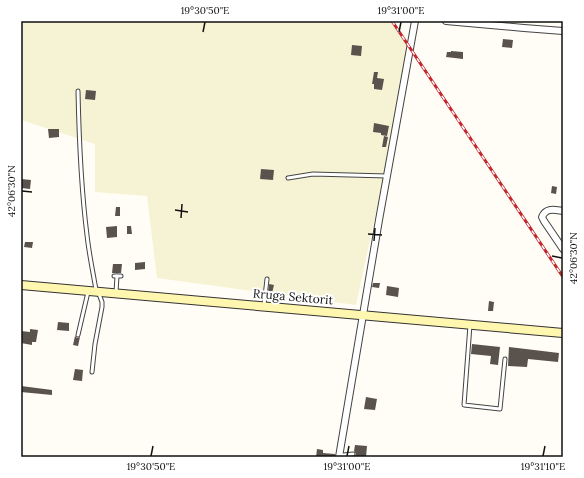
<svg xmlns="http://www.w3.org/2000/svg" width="584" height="478" font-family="Lora,serif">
<rect width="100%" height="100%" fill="#fffdf5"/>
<path fill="#f6f3d4" d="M21,21h371l19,27 -55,257 -199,-27 -10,-82 -52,-4v-48l-74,-24z"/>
<g fill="#5a524d">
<path d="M503,39l10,1 -1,8 -10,-1z"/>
<path d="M352,45l10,1 -1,10 -10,-1z"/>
<path d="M451,51l12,1v7l-17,-2 1,-5h4z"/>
<path d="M374,72h4l-1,6 7,1 -2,11 -8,-1v-5h-2z"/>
<path d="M86,90l10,1 -1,9 -10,-1z"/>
<path d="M374,123l15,3 -2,10 -6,-1v-2l-8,-1z"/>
<path d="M48,129h11v8l-10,1z"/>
<path d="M384,136l4,1 -2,10h-4z"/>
<path d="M261,169l13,1 -1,10 -13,-1z"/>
<path d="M21,179l10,1 -1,9 -9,-1z"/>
<path d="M552,186l5,1 -1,7 -5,-1z"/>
<path d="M116,207h4v9h-5z"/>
<path d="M117,226v11l-10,1 -1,-11z"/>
<path d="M127,226h4l1,8h-5z"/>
<path d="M25,242h8l-1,6 -8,-1z"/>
<path d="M145,262v7l-10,1v-7z"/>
<path d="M113,264h9l-1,9h-9z"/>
<path d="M373,283h7l-1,5 -7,-1z"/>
<path d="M269,284l5,1 -2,8 -4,-1z"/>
<path d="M387,286l12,2 -1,9 -12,-2z"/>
<path d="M489,301l5,1 -1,9h-5z"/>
<path d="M58,322l11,1v8l-12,-1z"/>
<path d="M30,329l8,1 -2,12h-4v3l-11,-2v-12l9,1z"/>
<path d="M75,336l2,2 3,-1 -2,9 -5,-1z"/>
<path d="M472,344l28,3 -2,18 -8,-1 1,-8 -20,-2z"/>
<path d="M509,347l50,6 -1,9 -30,-3 -1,8 -19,-1z"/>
<path d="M75,369l8,1 -1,11 -9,-1z"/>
<path d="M21,386l31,4v5l-31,-3z"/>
<path d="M366,397l11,2 -2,11 -11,-1z"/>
<path d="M355,445l12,1 -1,11h-12l2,-3 -2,-3z"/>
<path d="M317,449l6,1v3l12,1v3h-19z"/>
</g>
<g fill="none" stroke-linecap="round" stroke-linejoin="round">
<g stroke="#444" stroke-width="5">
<g id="lane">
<path d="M78,91c1,48 3,97 9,144 2,19 6,37 9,55"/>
<path d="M288,178l25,-4 74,2"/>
<path d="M114,276h7"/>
<path d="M116,292l1,-16"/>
<path d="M264,305l3,-26"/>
<path d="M470,325l-6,80 36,4 5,-50"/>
<path d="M78,335l10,-43"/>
<path d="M92,372l3,-28 7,-37v-5l-3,-8"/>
<path d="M340,455h3l10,-1"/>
</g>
</g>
<g stroke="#444" stroke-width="8">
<g id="street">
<path d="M446,21l78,7 39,3"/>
<path d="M563,211c-8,-1 -17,-4 -21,6l2,4 19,28"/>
<path d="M339,457l40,-237 36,-199"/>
</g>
</g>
<g stroke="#333" stroke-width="10">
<path id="secondary" d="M21,285l542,48"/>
</g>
<use href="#lane" stroke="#fff" stroke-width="3"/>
<use href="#street" stroke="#fff" stroke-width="6"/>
<use href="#secondary" stroke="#fff6b0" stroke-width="8"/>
<g stroke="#c4262e" stroke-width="3">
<path id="rail" d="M392,21l171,256"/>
</g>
<use href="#rail" stroke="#fff" stroke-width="1.5" stroke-dasharray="4.5" stroke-linecap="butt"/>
</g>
<path fill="none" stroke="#111" stroke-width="1.5" d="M203,32l2,-10M399,32l2,-10M22,191l10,1M175,210l13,2M181,218l1,-14M368,234l14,1M374,241l1,-13M552,256l10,2M151,456l2,-10M347,456l2,-10M543,456l2,-10"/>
<g text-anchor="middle" stroke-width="4" stroke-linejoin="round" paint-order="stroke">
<g font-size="12" fill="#111" stroke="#fff">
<text transform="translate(293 297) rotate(5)" y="4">Rruga Sektorit</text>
</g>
</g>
<rect width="584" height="478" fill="none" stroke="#ffffff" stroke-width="44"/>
<rect x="22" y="22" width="540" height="434" fill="none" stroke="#111" stroke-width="1.5"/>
<g font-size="10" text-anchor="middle" fill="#111">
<text x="205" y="14">19°30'50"E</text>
<text x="401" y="14">19°31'00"E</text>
<text transform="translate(11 191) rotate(-90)" y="4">42°06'30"N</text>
<text transform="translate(573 258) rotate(-90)" y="4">42°06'30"N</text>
<text x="151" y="470">19°30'50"E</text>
<text x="347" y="470">19°31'00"E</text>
<text x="543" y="470">19°31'10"E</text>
</g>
</svg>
